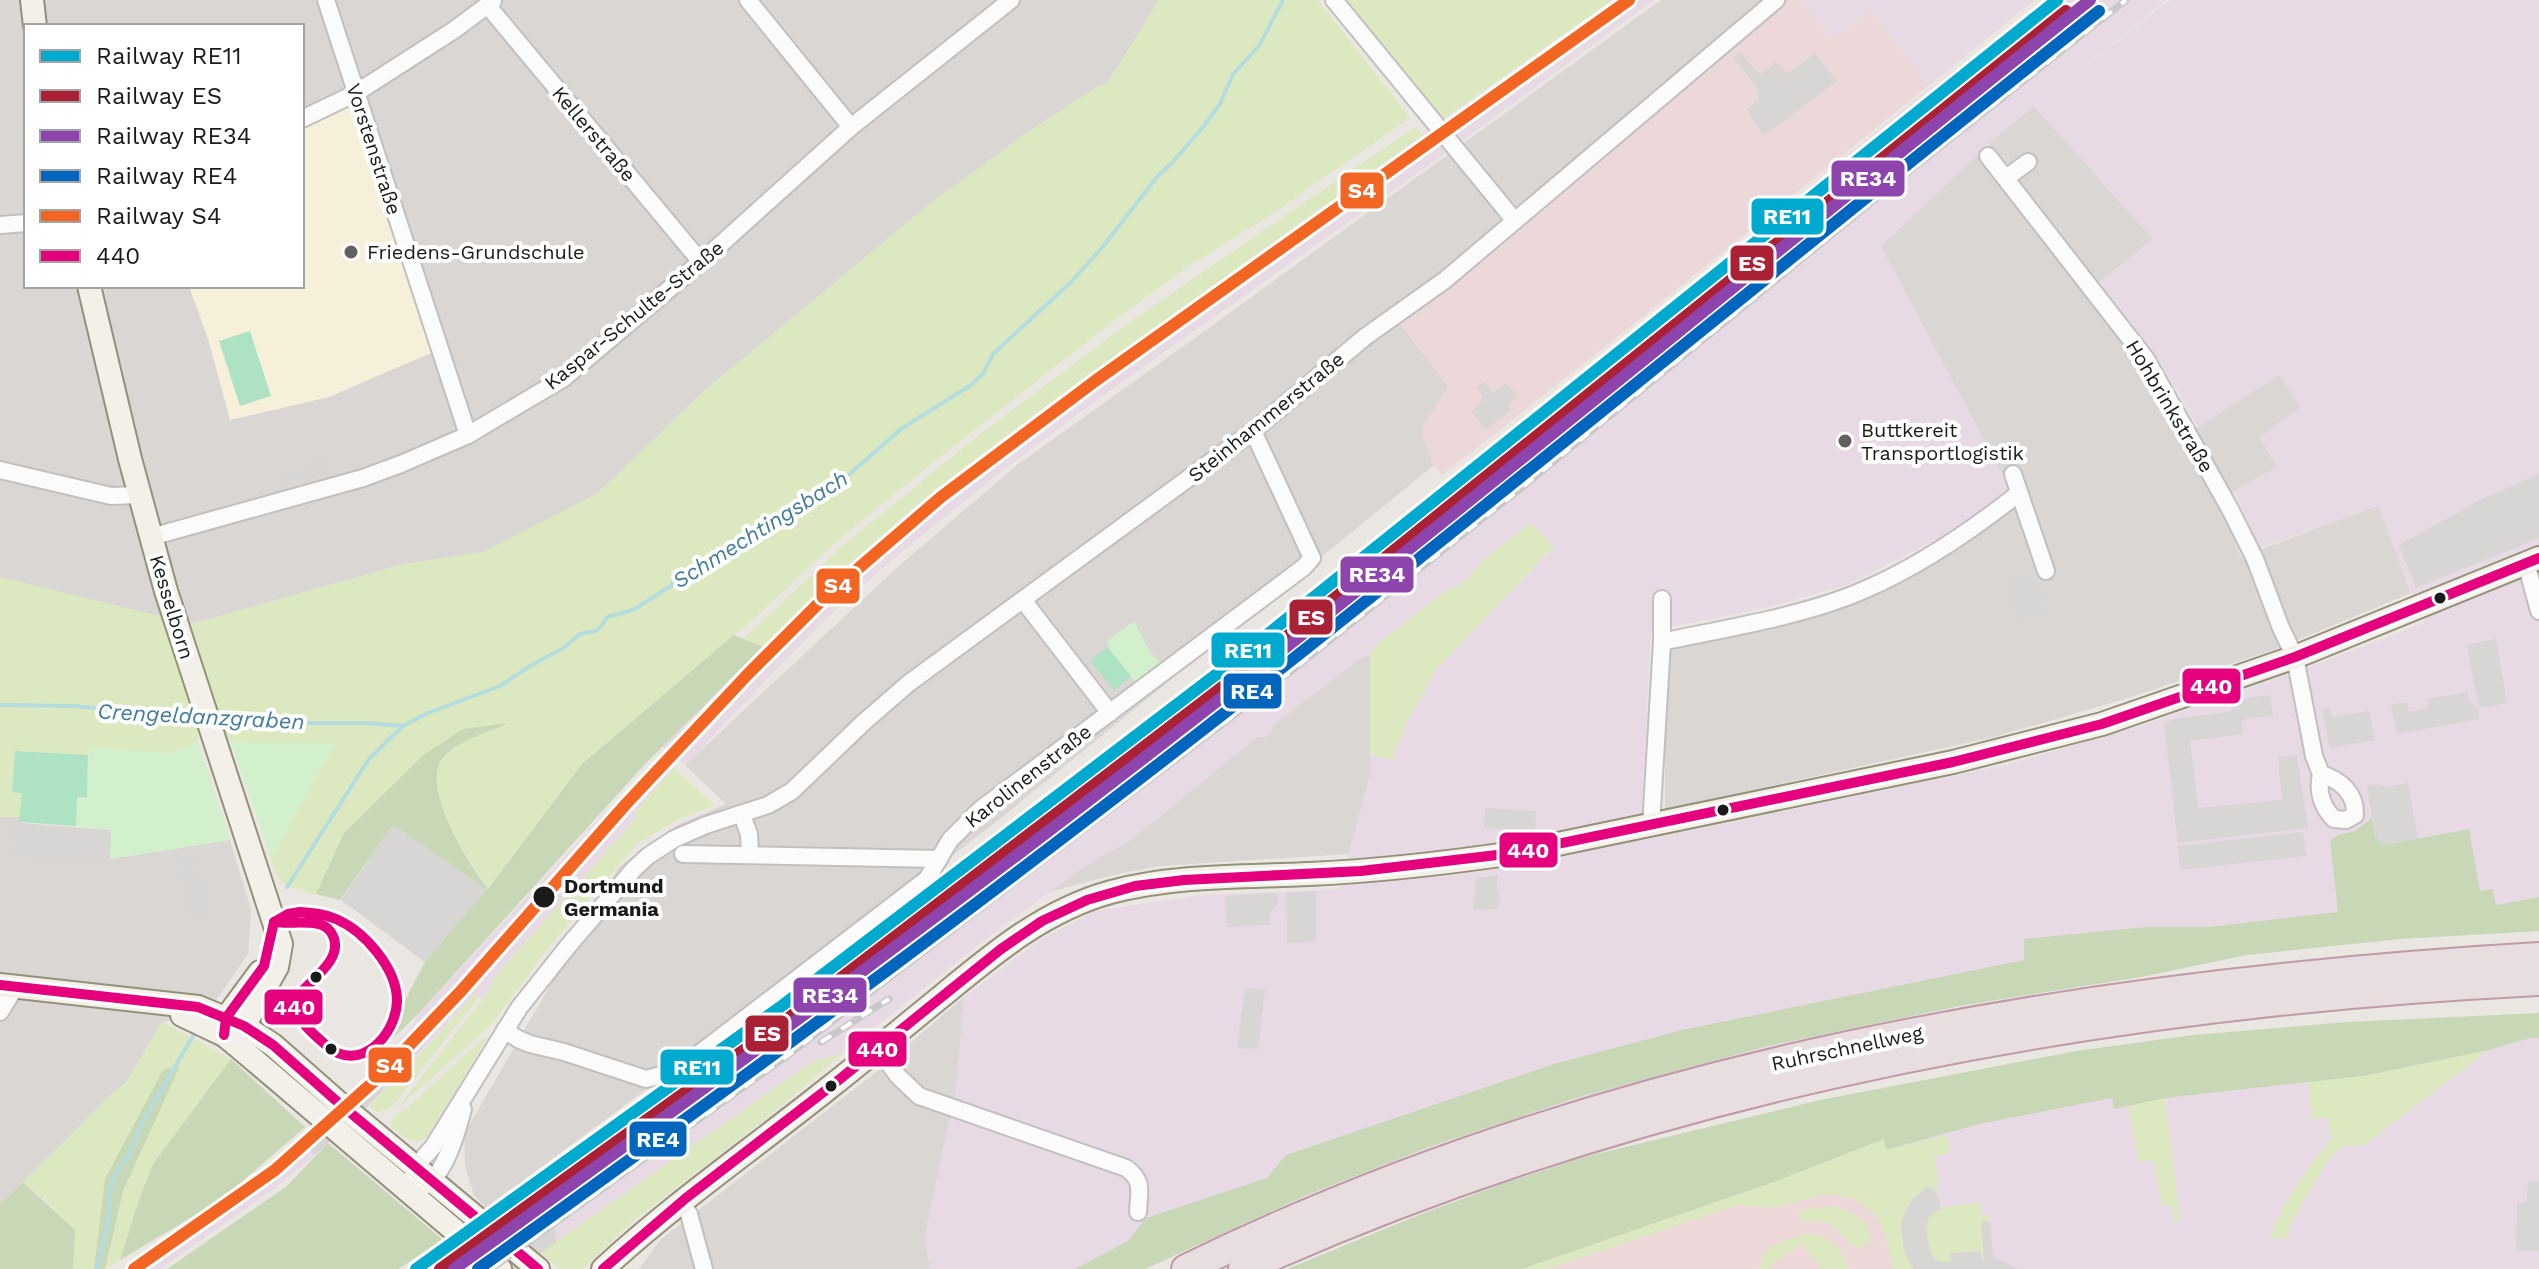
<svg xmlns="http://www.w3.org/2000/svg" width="2539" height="1269" font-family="'Work Sans',sans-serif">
<rect width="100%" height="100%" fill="#eae6e2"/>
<g fill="#d9d6d4" fill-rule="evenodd">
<path d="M0,0h1159l-52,84 -12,4 -70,46 -94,69 -227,188 -107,103 -114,58 -79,12 -213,60 -191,-47zM26,26h276v260h-276z"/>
<path d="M1661,0h115l-381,317 53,69 -24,40 -2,9 12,30 -433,353 -252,195 -263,195 -12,-13 -9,-29 -1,-32 155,-267 58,-42 49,-21 -41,-39 215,-200 117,-100 178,-127z"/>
<path d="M2034,106l119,133 -68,55 58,77 40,65 96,-61 22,32 -24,60 -59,34 23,56 137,-52 33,88 -135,56 -148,49 -134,39 -329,72v-150l5,-10 5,-4 147,-36 142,-68 54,-37 -138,-259 131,-121z"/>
<path d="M1370,655v120l-21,79 -190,12 -42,8 -68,18 38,-27 46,-27 124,-101h8l6,-5 2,-7 85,-65z"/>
<path d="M0,817h20v6l92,7 -2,29 120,-19 21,69 -3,45 -38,55 -48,13 -37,62 -10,7 -115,113z"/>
<path d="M964,997l-8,93 -31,145 5,34h-291l21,-29 215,-167z"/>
</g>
<g fill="#edd8d9">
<path d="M1776,0h258l-390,316 -202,159 -8,-10 -12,-30 2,-9 24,-40 -53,-69z"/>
<path d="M1883,1143l23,126h-378l224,-75z"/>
</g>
<g fill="#e8dae4" fill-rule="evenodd">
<path d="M1617,0h37l-192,141 -16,-19z"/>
<path d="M1802,0h230l-103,86 -59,-77 -37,30z"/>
<path d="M2049,0h118l-93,75 96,-75h369v929l-139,10 -154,16 -105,22 -176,28 -99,19 -192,46 -169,51 -73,25 -125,49 -161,74h-216l-5,-34 31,-145 8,-93 76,-57 55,-29 107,-16 138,-6 30,-114v-21l22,6 14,-36 31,-55 117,-122 -24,-23 -51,40 -4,7 -23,19 -8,2 -69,54 -5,9 -12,5 -84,64 -3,8 -6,5h-8l-124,101 -46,27 -95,69 -149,119 -30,8 -252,179 -5,2 -8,-73 211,-153 218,-166 16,-15 8,-3 77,-60 3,-6 18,-14 9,-3 97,-74 4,-7 13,-8 79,-60 9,-11 8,-3 92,-73 3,-7 114,-89 393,-321zM2034,106l119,133 -54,44 58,74 41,70 81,-52 22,32 -42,30 18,30 -43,24 26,57 118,-42 46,117 -120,46 -161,56 -137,40 -366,76 11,-210 118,-24 80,-23 104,-53 57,-42 -129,-243 130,-122z"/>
<path d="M1428,131l18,22 -341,241 -108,81 -91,73 -80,70 -141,147 -22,-19 160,-158 94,-83 137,-105z"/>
<path d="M661,756l13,12 -41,46 4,3 -144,162 -4,12 -7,9 -6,-7 -93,98 -6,-28 36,-38 6,-12 199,-214z"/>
<path d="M2539,1034v235h-633l-23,-126 196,-44z"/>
<path d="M300,1141l15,14 -40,33 -115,81h-28l2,-8 61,-39z"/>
</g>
<path fill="#f6f0db" d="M353,105l80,247 -104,45 -99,23 -21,-78 -20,-56h113v-158z"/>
<g fill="#d7d6d4">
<path d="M1740,52l20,23 16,-13 11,12 28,-21 22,28 -73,55 -18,-26 13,-11 -3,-14 -23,-27z"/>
<path d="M1484,382l9,11 13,-10 12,13 -10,9 3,5 -25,20 -15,-19 8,-5 4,-10 -7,-8z"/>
<path d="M322,454l3,12 4,1 1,5 -47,13 -2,-8 34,-10 -2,-10z"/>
<path d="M2539,474v64l-123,50 -17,-43 83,-46z"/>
<path d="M2038,574l10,38 -31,8 -10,-38z"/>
<path d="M2496,639l11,64 -28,5 -12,-63z"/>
<path d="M2467,692l2,9 9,8 2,10 -83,15 -6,-29 15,-3 3,10 19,-4 -1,-9z"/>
<path d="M2270,695l3,21 -28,3 -4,3 2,12 -53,7 8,67 84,-8 -4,-43 19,-2 11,73 -130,15 -14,-120 15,-5 51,-6 3,-4 -1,-8z"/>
<path d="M2330,708l2,9 37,-6 6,29 -45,8 -8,-39z"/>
<path d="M2408,783l10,56 -38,7 -5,-8 -8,-52 9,-2 12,3z"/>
<path d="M1485,808l51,3 -1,20 -51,-3z"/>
<path d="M8,825l103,6 -3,31 -96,-6z"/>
<path d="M393,825l95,64 -63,73 -84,-62z"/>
<path d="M2303,832l3,24 -126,14 -2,-24z"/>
<path d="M194,855l17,59 -18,5 -17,-59z"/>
<path d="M1498,875l-1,12 3,11 -2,11 -25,1 3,-32z"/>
<path d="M1316,891v51l-29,1 -1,-50z"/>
<path d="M1277,893l1,10 -8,12v10l-43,2 -2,-31z"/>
<path d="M1245,988l20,2 -7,59 -21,-1z"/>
<path d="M2528,1182h11v69h-23l1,-49h10z"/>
<path d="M1928,1186l8,6 5,17 -13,9 23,44 -1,-9 30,-3 1,-28 9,-1 3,36 25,12h-104l-8,-10 -5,-27 1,-13 10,-20z"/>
</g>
<g fill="#dce8bf">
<path d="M1159,0h159l92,118 -138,96 -85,53 -75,55 -191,150 -84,69 -79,74 -176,149 -94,125c-18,-26 -70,-102 -44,-131 14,-18 41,-23 60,-34l-82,32 -78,77 -28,61 -11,-1 -1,-4c-19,1 -30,-12 -33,-31l63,-113 -103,-3 -34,-9 1,10 -29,10 -80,-5 -1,7 -73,-4 -3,40 10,2 -2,24h-20v-240l191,47 213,-60 79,-12 114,-58 107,-103 227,-188 94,-69 70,-46 12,-4z"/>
<path d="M1334,0h278l-176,124z"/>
<path d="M1415,127l8,8 -369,265 -137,105 -94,83 -60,59 -20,-8 102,-95 139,-113 149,-111z"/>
<path d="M1530,523l24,23 -117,123 -31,55 -14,36 -22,-6v-99l5,-9 69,-54c13,-3 28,-16 35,-28z"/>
<path d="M674,768l38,35 1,3 -40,16 -36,22 -85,99 -60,81 -96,86 93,-119 4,-12 143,-161 -3,-4z"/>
<path d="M476,993l3,4 -89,112 -13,3 -8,-6 38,-38z"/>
<path d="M162,1022l69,37 -78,105 -14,36 -19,60 -15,9 18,-78 56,-125 -74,113 -11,90h-21l2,-39 -31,-31 -21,-17 92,-91 10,-7z"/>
<path d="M488,1037l-61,100c-15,10 -23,0 -36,-10 0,-11 6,-13 15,-18l78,-71z"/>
<path d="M2489,1050l-126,96h-21l-13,13 -40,68 -1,11 -19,2c13,-38 37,-70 62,-101l-2,-21 -17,1 -4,-38 55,-5z"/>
<path d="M843,1053l-75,64 -135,104 -50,48h-23l-20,-16 273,-192z"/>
<path d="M2165,1098l15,123 -5,1 -3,-17 -10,1 -8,-46 -15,2 -11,-55z"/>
<path d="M1947,1135l3,18 -16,4 5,23 -3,12 -8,-6c-5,5 -11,9 -16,13 -17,19 -12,52 2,70h-20l-10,-37 -9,-17 -22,-17 -28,-4 -51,14 -36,-3 -191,64h-25l252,-87 110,-43 3,11z"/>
<path d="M1980,1202l2,14 7,-1 1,6 -9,1 3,38h-2l-2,-9 -30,2 1,10 -16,-3c-6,-8 -6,-15 -8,-25 -5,-31 30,-29 53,-33z"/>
<path d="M1830,1206c18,3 48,17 38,39l-11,3c-22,-13 -19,-33 -54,-26l-5,-9 21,-6z"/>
<path d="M1809,1234c24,1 31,15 40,35h-27l-21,-26 -33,26h-9c1,-25 29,-31 50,-35z"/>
</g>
<g fill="#c8d8b7">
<path d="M734,635l29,12 -118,117 -226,249 -30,29 13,-36 23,-44 62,-73 -94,-64 -53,75 -24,-6 28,-61 78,-77 41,-27 45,-6c-20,10 -52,18 -66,36 -21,30 27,106 46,130l94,-125z"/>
<path d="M2372,818l3,20h3l2,8 89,-17 11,62 12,-2 4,16 43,-8v34l-139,8 -154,16 -105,22 -176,28 -197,41 -189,51 -147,49 -125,49 -162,74h-70l53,-28 18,-23 121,-40 19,-23 268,-91 128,-34 342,-70v-21l122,-12h64l128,-15 -8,-71 8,-6 17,-4z"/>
<path d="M2539,1013v25h-9l-41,12 -126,26 -198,22 -51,11 -2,-11 -133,26 -93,26 -2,-11 -110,43 -252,87h-235l127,-52 85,-32 85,-28 236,-57 256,-49 117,-16 154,-13z"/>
<path d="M231,1059l74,68 -83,72 -102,61 19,-60 14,-36z"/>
<path d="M180,1066l-57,125 -18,78h-11l11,-90 58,-109z"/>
<path d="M328,1143l115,97 -45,29h-231l120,-83z"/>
<path d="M23,1182l52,48 -2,39h-73v-65z"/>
</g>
<g fill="#d2f0cb">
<path d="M1134,621l16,31 10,10 -25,20 -28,-35 3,-2 -3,-4z"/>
<path d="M231,742l104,2 -64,114z"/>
<path d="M198,743l32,97 -120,19 1,-29 -35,-4 1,-29h10l2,-49 80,5z"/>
</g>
<g fill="#ade2c3">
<path d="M250,331l21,65 -31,10 -21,-65z"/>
<path d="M1107,647l24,29 -17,14 -24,-29z"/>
<path d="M15,751l73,4 -1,42h-10l-1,29 -57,-4 3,-29 -10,-1z"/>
</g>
<g fill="#d7d5d4">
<path d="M379,1069l4,22 -23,23 -45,41 -15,-14z"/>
<path d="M548,1169l8,73 -37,27h-87l-4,-15z"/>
</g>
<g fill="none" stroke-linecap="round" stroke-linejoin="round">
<g stroke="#b5dcde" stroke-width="4">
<path d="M0,705l74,1 127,12"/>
<path d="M218,719l43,-4 45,8h60l37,3"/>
<path d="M287,887l82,-128 34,-33 25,-13 72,-27 30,-20 35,-19 15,-13 15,-3 6,-4 6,-10 26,-7 38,-24 5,-9 13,-7 8,-1 31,-22h10l7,-3 55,-40 36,-18 65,-57 70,-44 12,-11 10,-20 77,-71 31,-34 56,-72 15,-14 31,-36 17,-23 13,-30 26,-28 24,-46"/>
<path d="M97,1269l11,-46 3,-38 9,-18 8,-10 14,-34 51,-87"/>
</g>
<g stroke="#c2c0be" stroke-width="20">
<g id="street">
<path d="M326,0l142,435"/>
<path d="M748,0l103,127"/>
<path d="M1334,0l181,221"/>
<path d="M488,6l213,256"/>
<path d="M302,119l54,-26 98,-63 39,-29"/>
<path d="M1988,156l158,203 84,150 25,50 26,69 14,29 19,99 7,18"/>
<path d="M2006,178l22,-16"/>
<path d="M0,225l26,-2"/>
<path d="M0,470l111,26 28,-1"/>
<path d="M2013,474l33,97"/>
<path d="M151,537l212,-59 38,-14 67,-29 96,-57 137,-116 150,-135 160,-127"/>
<path d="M2526,563l13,48"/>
<path d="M1023,600l87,113"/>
<path d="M1662,642c64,-14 143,-26 202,-52 56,-24 107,-59 155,-97"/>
<path d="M2321,774c20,6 35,20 34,41l-9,5 -12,-1c-12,-12 -17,-28 -13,-45z"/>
<path d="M742,815l7,19 1,20"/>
<path d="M1651,826l11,-184v-43"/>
<path d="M683,854l256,5"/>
<path d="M0,1012l16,-26"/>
<path d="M505,1030l13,9 12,5 34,8 82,27 27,-7 27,-19 227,-174 23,-39 31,-31 323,-242 8,-9 -59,-127"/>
<path d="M878,1048l20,28 21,20 207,72c18,13 13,23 12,44"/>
<path d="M413,1176l2,-9 18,-20 86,-139 50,-63 65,-76 14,-13 26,-17 32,-14 62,-20 24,-14 72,-69 45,-39 344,-252 112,-94 80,-57 331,-280"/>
<path d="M424,1186c21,-11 33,-54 39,-77"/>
<path d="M682,1203l7,11 15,55"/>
</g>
</g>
<g stroke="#94917b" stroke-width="26">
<g id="secondary">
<path d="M32,0l3,26"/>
<path d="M89,286l41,173 36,132 115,353 -4,23 -33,59 -20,9"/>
<path d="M0,985l198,22 46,19 29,19 68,60 197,164"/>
<path d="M182,1015l42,20 16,13 260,221"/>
<path d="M224,1030l2,-12 34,-46"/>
<path d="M603,1269c71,-66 151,-121 227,-182 38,-30 75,-61 112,-91 52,-43 103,-86 169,-104 63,-17 133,-15 198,-18 69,-3 137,-11 205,-21l439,-91 149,-38 193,-67 244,-99"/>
</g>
</g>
<g stroke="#bf9aa9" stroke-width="32">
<g id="highway">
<path d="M1186,1269c419,-205 892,-285 1353,-312"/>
<path d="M1243,1269c405,-184 854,-266 1296,-288"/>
</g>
</g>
<use href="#street" stroke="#fcfbfb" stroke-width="16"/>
<use href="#secondary" stroke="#f2f0e8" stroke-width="22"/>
<use href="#highway" stroke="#e8dddf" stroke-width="28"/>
<g stroke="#c9c8c8" stroke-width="7">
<g id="rail">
<path d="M821,1042l68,-43"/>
<path d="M491,1269l296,-213 488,-372 250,-199 386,-315 215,-170"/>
</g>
</g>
<use href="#rail" stroke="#fff" stroke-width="4" stroke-dasharray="12" stroke-linecap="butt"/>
<g stroke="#fff" stroke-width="16">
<g id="bus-1">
<path d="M300,912c13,1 25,2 36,7 28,12 61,49 61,82 -1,35 -38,73 -70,45 -15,-13 -28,-24 -35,-43 12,-19 53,-42 41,-67 -3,-7 -7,-10 -14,-12 -15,-3 -30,0 -45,-2l14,-8z"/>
<path d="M0,985l198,22 46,19 29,19 68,60 197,164"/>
<path d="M224,1035l2,-17 38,-52 10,-44"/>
<path d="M603,1269l83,-71 144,-111 171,-138 41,-28 45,-21 48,-14 49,-6 177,-9 153,-18 439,-91 149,-38 193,-67 244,-99"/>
</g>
</g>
<use href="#bus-1" stroke="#e5007d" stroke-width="10"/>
<g stroke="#fff" stroke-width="18">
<path id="rail-1" d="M416,1269l367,-264 464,-354 810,-651"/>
</g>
<g stroke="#fff" stroke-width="18">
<path id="rail-2" d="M440,1269l351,-253 464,-354 811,-651"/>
</g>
<g stroke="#fff" stroke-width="18">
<path id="rail-3" d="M454,1269c277,-198 550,-400 817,-610 275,-217 545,-441 819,-659"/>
</g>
<g stroke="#fff" stroke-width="18">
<path id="rail-4" d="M478,1269c271,-194 539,-392 801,-599 275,-217 545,-441 820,-659"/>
</g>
<g stroke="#fff" stroke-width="18">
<path id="rail-5" d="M134,1269l141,-99 105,-94 81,-85 165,-187 122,-130 75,-75 118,-102 154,-116 534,-381"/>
</g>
<use href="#rail-1" stroke="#00a9ce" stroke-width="12"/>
<use href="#rail-2" stroke="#aa2135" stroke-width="12"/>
<use href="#rail-3" stroke="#8e44ad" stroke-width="12"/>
<use href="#rail-4" stroke="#0065bd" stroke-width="12"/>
<use href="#rail-5" stroke="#f26522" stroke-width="12"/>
</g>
<g fill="#636160" stroke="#fff" stroke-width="3">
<circle cx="351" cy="252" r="8"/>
<circle cx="1845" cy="441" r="8"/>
</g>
<g fill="#1a1a1a" stroke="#fff" stroke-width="3">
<circle cx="2440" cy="598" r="7"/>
<circle cx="1723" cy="810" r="7"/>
<circle cx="544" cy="897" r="12"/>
<circle cx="316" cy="977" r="7"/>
<circle cx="331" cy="1049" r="7"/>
<circle cx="831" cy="1086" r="7"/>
</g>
<g text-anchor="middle" stroke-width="8" stroke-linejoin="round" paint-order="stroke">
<g font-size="20" fill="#1a1a1a" stroke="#fff">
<text transform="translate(594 134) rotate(50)" y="7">Kellerstraße</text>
<text transform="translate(374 149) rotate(72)" y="7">Vorstenstraße</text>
<text transform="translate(634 315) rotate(-39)" y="7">Kaspar-Schulte-Straße</text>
<text transform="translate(2170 406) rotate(59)" y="7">Hohbrinkstraße</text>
<text transform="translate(1266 417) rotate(-39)" y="7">Steinhammerstraße</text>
<text transform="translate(172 607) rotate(73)" y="7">Kesselborn</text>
<text transform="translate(1028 776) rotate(-38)" y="7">Karolinenstraße</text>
<text transform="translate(1847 1048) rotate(-12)" y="7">Ruhrschnellweg</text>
</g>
<g font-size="20" fill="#1a1a1a" stroke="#fff" text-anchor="start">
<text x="367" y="259">Friedens-Grundschule</text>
<text x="1861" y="437">Buttkereit<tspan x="1861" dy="23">Transportlogistik</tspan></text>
</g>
<g font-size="20" font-weight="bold" fill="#1a1a1a" stroke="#fff" text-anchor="start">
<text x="564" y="893">Dortmund<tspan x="564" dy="23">Germania</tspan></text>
</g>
<g font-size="22" font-style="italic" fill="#427b9b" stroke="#fff">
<text transform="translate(760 529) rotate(-32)" y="8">Schmechtingsbach</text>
<text transform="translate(201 716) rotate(3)" y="8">Crengeldanzgraben</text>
</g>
</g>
<g stroke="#fff" stroke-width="3">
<rect x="1830" y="159" width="76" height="39" rx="8" fill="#8e44ad"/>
<rect x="1339" y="171" width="46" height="39" rx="8" fill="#f26522"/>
<rect x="1750" y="197" width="75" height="39" rx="8" fill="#00a9ce"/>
<rect x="1729" y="244" width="46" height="38" rx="8" fill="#aa2135"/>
<rect x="1339" y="555" width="76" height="39" rx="8" fill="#8e44ad"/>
<rect x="815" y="567" width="46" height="38" rx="8" fill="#f26522"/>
<rect x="1288" y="598" width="46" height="38" rx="8" fill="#aa2135"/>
<rect x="1210" y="631" width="76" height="38" rx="8" fill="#00a9ce"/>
<rect x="2181" y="667" width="61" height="38" rx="8" fill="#e5007d"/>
<rect x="1222" y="672" width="61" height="38" rx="8" fill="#0065bd"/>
<rect x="1498" y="831" width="61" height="38" rx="8" fill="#e5007d"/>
<rect x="792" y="976" width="76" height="38" rx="8" fill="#8e44ad"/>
<rect x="263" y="988" width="61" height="38" rx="8" fill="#e5007d"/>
<rect x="744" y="1014" width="46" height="39" rx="8" fill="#aa2135"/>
<rect x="847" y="1030" width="61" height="38" rx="8" fill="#e5007d"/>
<rect x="367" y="1046" width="46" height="38" rx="8" fill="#f26522"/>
<rect x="659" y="1048" width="76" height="38" rx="8" fill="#00a9ce"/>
<rect x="628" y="1120" width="60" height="38" rx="8" fill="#0065bd"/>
</g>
<g font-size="22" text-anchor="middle" font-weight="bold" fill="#fff">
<text x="1868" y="186">RE34</text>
<text x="1362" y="198">S4</text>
<text x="1787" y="224">RE11</text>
<text x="1752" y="271">ES</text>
<text x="1377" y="582">RE34</text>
<text x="838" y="593">S4</text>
<text x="1311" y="625">ES</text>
<text x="1248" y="658">RE11</text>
<text x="2211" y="694">440</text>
<text x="1252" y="699">RE4</text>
<text x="1528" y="858">440</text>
<text x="830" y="1003">RE34</text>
<text x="294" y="1015">440</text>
<text x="767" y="1041">ES</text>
<text x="877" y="1057">440</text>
<text x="390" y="1073">S4</text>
<text x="697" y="1075">RE11</text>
<text x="658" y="1147">RE4</text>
</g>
<rect x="24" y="24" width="280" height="264" fill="#ffffff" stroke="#a3a3a3" stroke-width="2"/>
<rect x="40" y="50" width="40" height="12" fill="#00a9ce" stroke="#a3a3a3" stroke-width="2"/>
<text x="96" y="64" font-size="24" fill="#1a1a1a">Railway RE11</text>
<rect x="40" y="90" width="40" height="12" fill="#aa2135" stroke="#a3a3a3" stroke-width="2"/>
<text x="96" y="104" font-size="24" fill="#1a1a1a">Railway ES</text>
<rect x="40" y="130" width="40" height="12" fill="#8e44ad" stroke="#a3a3a3" stroke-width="2"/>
<text x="96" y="144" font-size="24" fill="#1a1a1a">Railway RE34</text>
<rect x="40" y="170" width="40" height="12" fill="#0065bd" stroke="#a3a3a3" stroke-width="2"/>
<text x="96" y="184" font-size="24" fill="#1a1a1a">Railway RE4</text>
<rect x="40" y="210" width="40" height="12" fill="#f26522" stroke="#a3a3a3" stroke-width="2"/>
<text x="96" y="224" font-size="24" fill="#1a1a1a">Railway S4</text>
<rect x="40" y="250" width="40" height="12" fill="#e5007d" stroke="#a3a3a3" stroke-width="2"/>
<text x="96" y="264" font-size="24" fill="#1a1a1a">440</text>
</svg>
